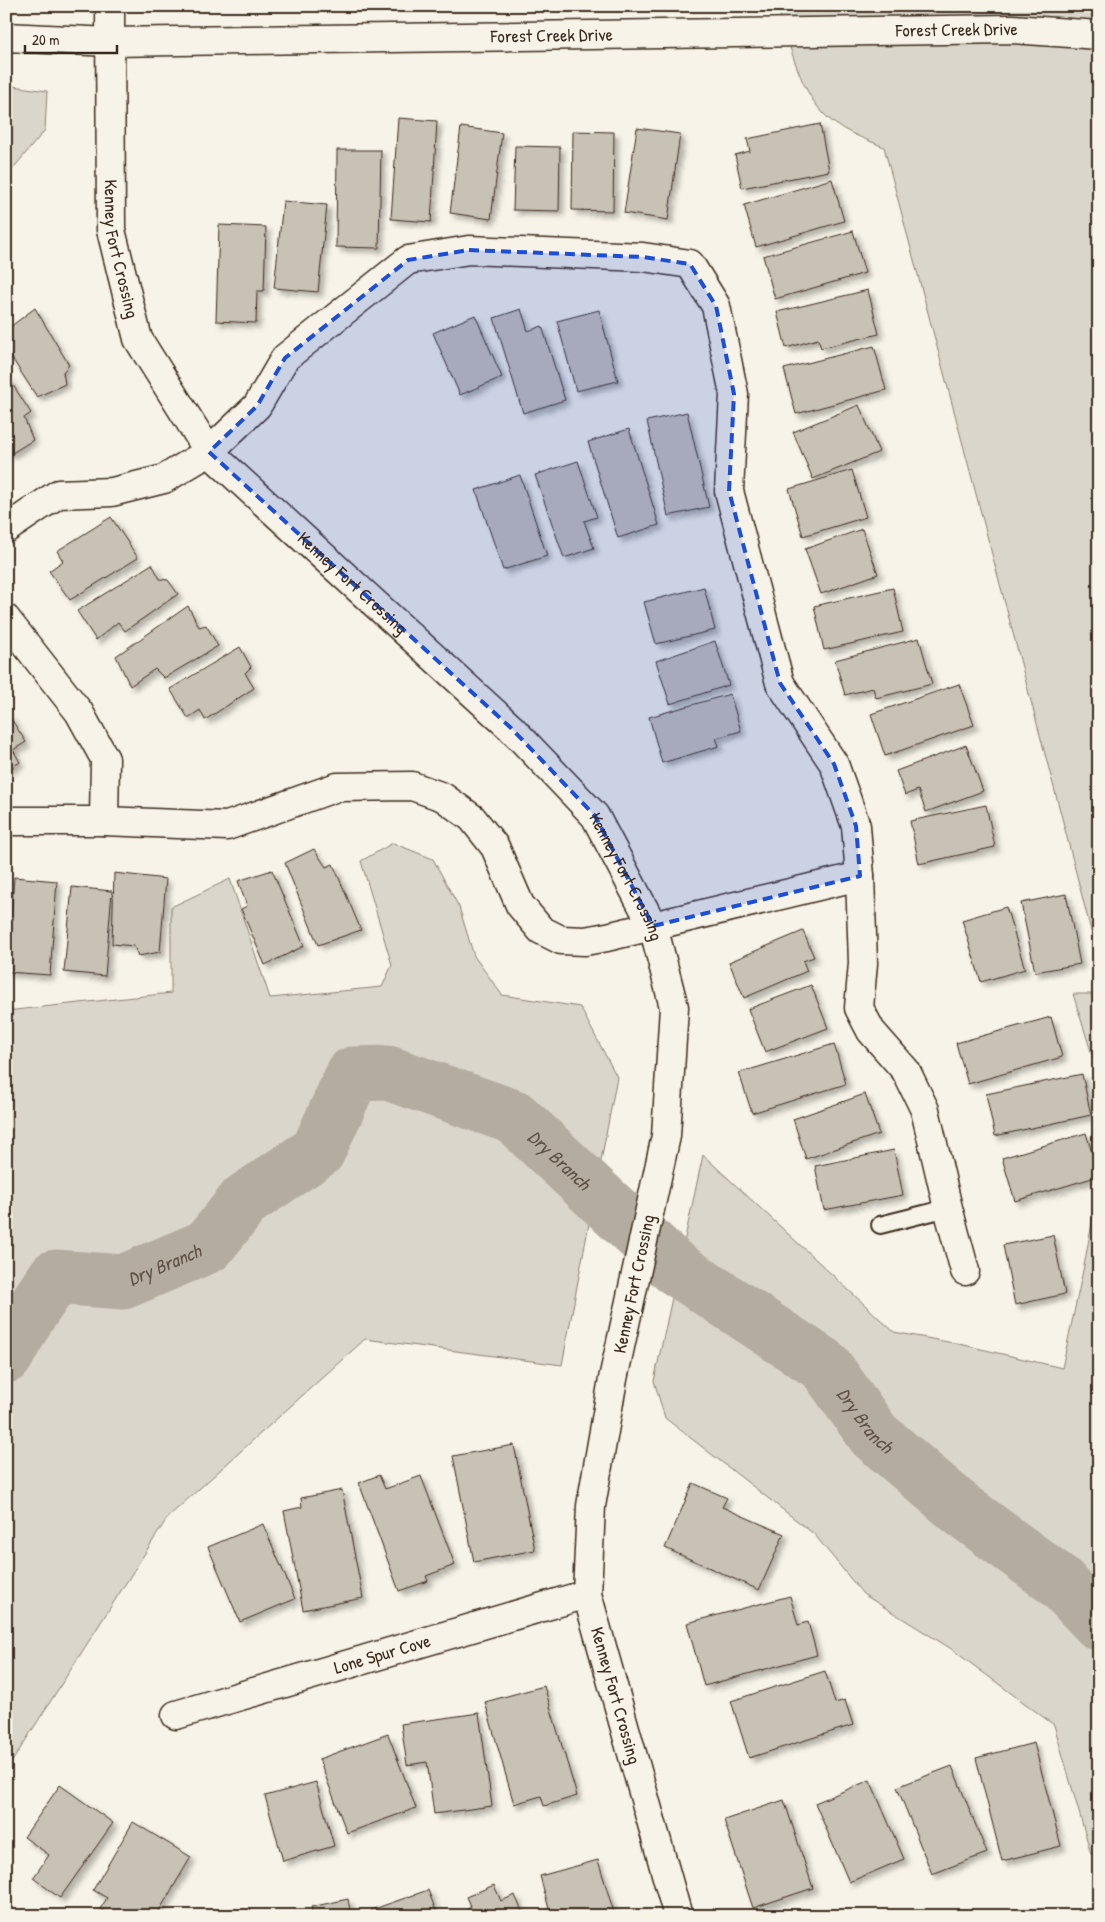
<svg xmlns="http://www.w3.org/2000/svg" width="1105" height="1922" font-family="'Patrick Hand',sans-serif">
<defs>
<filter id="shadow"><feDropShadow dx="4.5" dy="4.5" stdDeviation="2.5" flood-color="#0004"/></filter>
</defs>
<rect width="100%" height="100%" fill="#f7f3e8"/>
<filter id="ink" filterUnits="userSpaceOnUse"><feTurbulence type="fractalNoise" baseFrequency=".02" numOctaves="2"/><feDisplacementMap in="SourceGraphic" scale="10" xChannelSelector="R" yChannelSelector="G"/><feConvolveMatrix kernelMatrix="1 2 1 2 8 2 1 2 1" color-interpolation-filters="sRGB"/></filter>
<g filter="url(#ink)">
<g fill="#dbd6cb" stroke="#8b8074">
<path d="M777,6h322v956l-37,-144 -178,-671c-21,-9 -46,-17 -61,-34 -25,-26 -34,-73 -46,-107z"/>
<path d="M6,85l41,6 -2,39 -39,47z"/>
<path d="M393,843l40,16 26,48 15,49 28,39 78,12 37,70 -55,288 -197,-26 -197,178 -162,254v-760l165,-18v-86l59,-28 40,119 112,-11 10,-22 -31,-104z"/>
<path d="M1073,994h26v83z"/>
<path d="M703,1155l191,177 70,13 98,23 22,-102 15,-82v670h-8l-37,-129 -104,-77 -87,-54 -49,-60 -149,-116 -11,-37z"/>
</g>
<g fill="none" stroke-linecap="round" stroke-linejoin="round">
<path stroke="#b4aca0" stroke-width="55" id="s1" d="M6,1356l21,-38 28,-41 68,5 85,-36 37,-46 73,-49 35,-77 35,-1 126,44 160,150 151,99 49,69 88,75 98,72 39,41"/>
</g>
<g fill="#c8c1b6" stroke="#3b2a1e" filter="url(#shadow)">
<path d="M398,118l39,3 -6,101 -40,-3z"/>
<path d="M820,124l9,47 -87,17 -7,-33 15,-4 -3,-12z"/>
<path d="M461,127l41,6 -11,86 -41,-6z"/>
<path d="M637,128l43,6 -12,86 -44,-7z"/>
<path d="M573,131l41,1 -1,79 -41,-1z"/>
<path d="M515,146l45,1 -1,64 -46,-1z"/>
<path d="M337,150h44l-2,98 -43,-1z"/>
<path d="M832,179l12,42 -88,26 -12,-42z"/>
<path d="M283,201l44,4 -9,87 -44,-4z"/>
<path d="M219,225l47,2 -2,64h-7l-1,32 -40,-2z"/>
<path d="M853,231l12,42 -90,26 -12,-43z"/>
<path d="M868,290l11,44 -58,14 -3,-9 -32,9 -9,-36z"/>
<path d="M35,308l34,57 -6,7 2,12 -28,13 -31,-48v-19z"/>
<path d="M521,309l7,22 14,-5 23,74 -42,13 -29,-95z"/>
<path d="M599,310l19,71 -42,10 -19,-70z"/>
<path d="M475,315l27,62 -42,18 -27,-62z"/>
<path d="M874,346l12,44 -90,24 -12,-45z"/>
<path d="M6,374l25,39 -7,5 9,22 -24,15 -3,-4z"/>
<path d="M859,405l20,47 -66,27 -20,-47z"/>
<path d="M687,412l22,95 -41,9 -21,-95z"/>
<path d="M629,429l30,96 -41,13 -30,-96z"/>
<path d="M578,461l19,56 -13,4 10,27 -30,10 -29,-83z"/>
<path d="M852,470l14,47 -63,19 -14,-47z"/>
<path d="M520,475l27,81 -44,14 -27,-80z"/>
<path d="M111,517l27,41 -68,42 -21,-29 14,-10 -6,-10z"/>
<path d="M862,529l16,45 -57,20 -16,-45z"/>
<path d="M152,564l8,15 8,1 10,14 -53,37 -7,-9 -22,18 -19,-29z"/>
<path d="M704,587l11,43 -59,14 -12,-42z"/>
<path d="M893,588l10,44 -79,18 -10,-44z"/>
<path d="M188,606l11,21 7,-2 12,21 -54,32 -9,-9 -25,17 -14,-30z"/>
<path d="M919,638l13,46 -56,14 -3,-10 -28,7 -10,-35z"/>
<path d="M715,641l14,44 -59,19 -14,-43z"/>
<path d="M240,647l11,20 -6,6 9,15 -49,32 -5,-10 -12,8 -18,-29z"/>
<path d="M959,684l15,41 -89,31 -14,-42z"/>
<path d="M730,694l11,37 -25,7 3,8 -57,17 -13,-46z"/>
<path d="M8,714l18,28 -13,8 7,12 -14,9v-56z"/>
<path d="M966,745l17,46 -57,21 -8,-22 -13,5 -9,-24z"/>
<path d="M986,805l9,42 -76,17 -9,-43z"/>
<path d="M314,849l12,18 7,-3 28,66 -43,15 -33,-82z"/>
<path d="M272,870l32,76 -39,19 -24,-56 6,-3 -9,-25z"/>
<path d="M114,873l52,6 -6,73 -22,4 -4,-10 -22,-2z"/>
<path d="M14,877l43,4 -7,94 -43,-3z"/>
<path d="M72,887l40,4 -7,85 -41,-4z"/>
<path d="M1066,894l14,70 -45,8 -14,-69z"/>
<path d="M1006,907l19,62 -44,13 -19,-62z"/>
<path d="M803,931l11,26 -11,4 4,10 -63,27 -15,-36z"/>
<path d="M811,985l17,43 -63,24 -17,-43z"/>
<path d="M1051,1017l11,40 -94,27 -12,-41z"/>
<path d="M834,1044l12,40 -94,29 -13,-40z"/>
<path d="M1082,1074l9,41 -96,21 -9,-42z"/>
<path d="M865,1094l14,40 -73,25 -13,-40z"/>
<path d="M1086,1133l13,43 -84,25 -13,-43z"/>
<path d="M894,1150l9,45 -79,15 -9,-44z"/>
<path d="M1053,1235l12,59 -50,11 -12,-60z"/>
<path d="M514,1445l21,105 -61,12 -21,-106z"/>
<path d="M379,1475l6,14 36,-13 34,89 -29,11 2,5 -29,10 -40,-108z"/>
<path d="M693,1483l34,15 -5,9 62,27 -25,56 -94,-42z"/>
<path d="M342,1490l21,108 -60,12 -19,-99 18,-4 -1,-9z"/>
<path d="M263,1524l32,75 -55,23 -32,-75z"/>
<path d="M790,1596l8,29 10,-3 9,33 -113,31 -17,-63z"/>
<path d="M825,1671l10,32 10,-3 8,25 -104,33 -18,-57z"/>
<path d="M544,1686l33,110 -33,10 -3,-10 -27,8 -29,-102z"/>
<path d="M479,1713l13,93 -58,8 -7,-52 -20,3 -6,-41z"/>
<path d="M388,1734l28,74 -69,25 -28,-74z"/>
<path d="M1034,1743l27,103 -59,15 -26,-103z"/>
<path d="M952,1766l35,87 -55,21 -35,-87z"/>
<path d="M870,1780l34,79 -55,23 -34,-79z"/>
<path d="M316,1782l18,64 -51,15 -18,-65z"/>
<path d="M60,1785l53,38 -53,75 -27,-20 16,-23 -25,-18z"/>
<path d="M784,1800l29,88 -60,20 -29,-88z"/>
<path d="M133,1822l58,35 -35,59h-45l-11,-7 7,-11 -14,-8z"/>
<path d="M598,1860l17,56h-64l-11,-40z"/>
<path d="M494,1885l7,16 14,-6 9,21h-72l19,-8 -5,-11z"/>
<path d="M428,1890l10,26h-65l-2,-6z"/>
<path d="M348,1899l3,17h-38l-2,-9z"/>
</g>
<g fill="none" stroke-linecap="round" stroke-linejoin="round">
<g stroke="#3b2a1e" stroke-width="20">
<path id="lane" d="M880,1225l68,-17"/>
</g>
<g stroke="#3b2a1e" stroke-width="31">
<g id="street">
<path id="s2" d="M110,6l1,224 27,109 71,113 302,276 84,88 58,110 21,81 -8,129 -53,243 -22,127 -4,88 91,322"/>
<path d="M6,529l52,-35 54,-2 52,-13 45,-27 48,-46 28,-48 123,-98 61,-10 174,7 47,7 26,42 18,88 -5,97 51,192 54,81 22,62 4,50 3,87 -4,45 12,23 35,40 19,39 23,98 17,63"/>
<path d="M6,619l73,93 26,47 -1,62"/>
<path d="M6,821h98l123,5 110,-39 75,-1 31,11 29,21 23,29 25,58 21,25 20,10 24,1 22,-4 253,-61"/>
<path id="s3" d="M176,1715l411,-121"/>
</g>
</g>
<g stroke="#3b2a1e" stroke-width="31">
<g id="secondary">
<path id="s4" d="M6,37l104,5 902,-13 87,6"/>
</g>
</g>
<use href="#lane" stroke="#f7f3e8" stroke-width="16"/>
<use href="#street" stroke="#f7f3e8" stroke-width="28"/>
<use href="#secondary" stroke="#f7f3e8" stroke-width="28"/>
</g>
</g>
<path fill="#1d4ed8" fill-opacity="0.2" stroke="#1d4ed8" stroke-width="4" stroke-dasharray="10 6" stroke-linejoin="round" d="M469,250l174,7 47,7 26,42 18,88 -5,97 51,192 54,81 22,62 4,50 -207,50 -58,-110 -84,-88 -302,-276 48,-46 28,-48 123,-98z"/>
<g text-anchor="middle" stroke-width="4.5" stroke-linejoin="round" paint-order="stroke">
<g font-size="18" fill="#3b2a1e" stroke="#f7f3e8">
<text dy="6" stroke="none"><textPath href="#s4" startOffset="951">Forest Creek Drive</textPath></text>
<text dy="6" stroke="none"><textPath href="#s4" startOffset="546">Forest Creek Drive</textPath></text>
<text dy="6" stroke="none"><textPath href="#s2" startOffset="244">Kenney Fort Crossing</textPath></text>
<text dy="6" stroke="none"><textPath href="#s2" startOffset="664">Kenney Fort Crossing</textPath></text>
<text dy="6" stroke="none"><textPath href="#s2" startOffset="1069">Kenney Fort Crossing</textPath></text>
<text transform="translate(634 1284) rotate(-78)" y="6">Kenney Fort Crossing</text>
<text dy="6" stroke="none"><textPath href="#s3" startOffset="215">Lone Spur Cove</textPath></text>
<text dy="6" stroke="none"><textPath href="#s2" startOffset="1909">Kenney Fort Crossing</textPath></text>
</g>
<g font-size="19" font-style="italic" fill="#5f5145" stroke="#f7f3e8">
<text dy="7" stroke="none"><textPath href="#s1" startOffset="716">Dry Branch</textPath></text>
<text dy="7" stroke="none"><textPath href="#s1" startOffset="206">Dry Branch</textPath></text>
<text dy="7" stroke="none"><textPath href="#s1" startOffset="1121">Dry Branch</textPath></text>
</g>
</g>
<rect width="1105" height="1922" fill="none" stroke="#f7f3e8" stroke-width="25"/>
<rect x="12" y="12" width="1080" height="1897" fill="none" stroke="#3b2a1e" stroke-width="2" filter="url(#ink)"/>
<path d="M25 45v8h92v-8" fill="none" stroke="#3b2a1e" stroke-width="2.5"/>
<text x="32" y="45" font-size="15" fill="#3b2a1e" stroke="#f7f3e8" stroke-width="4" paint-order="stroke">20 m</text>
</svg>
